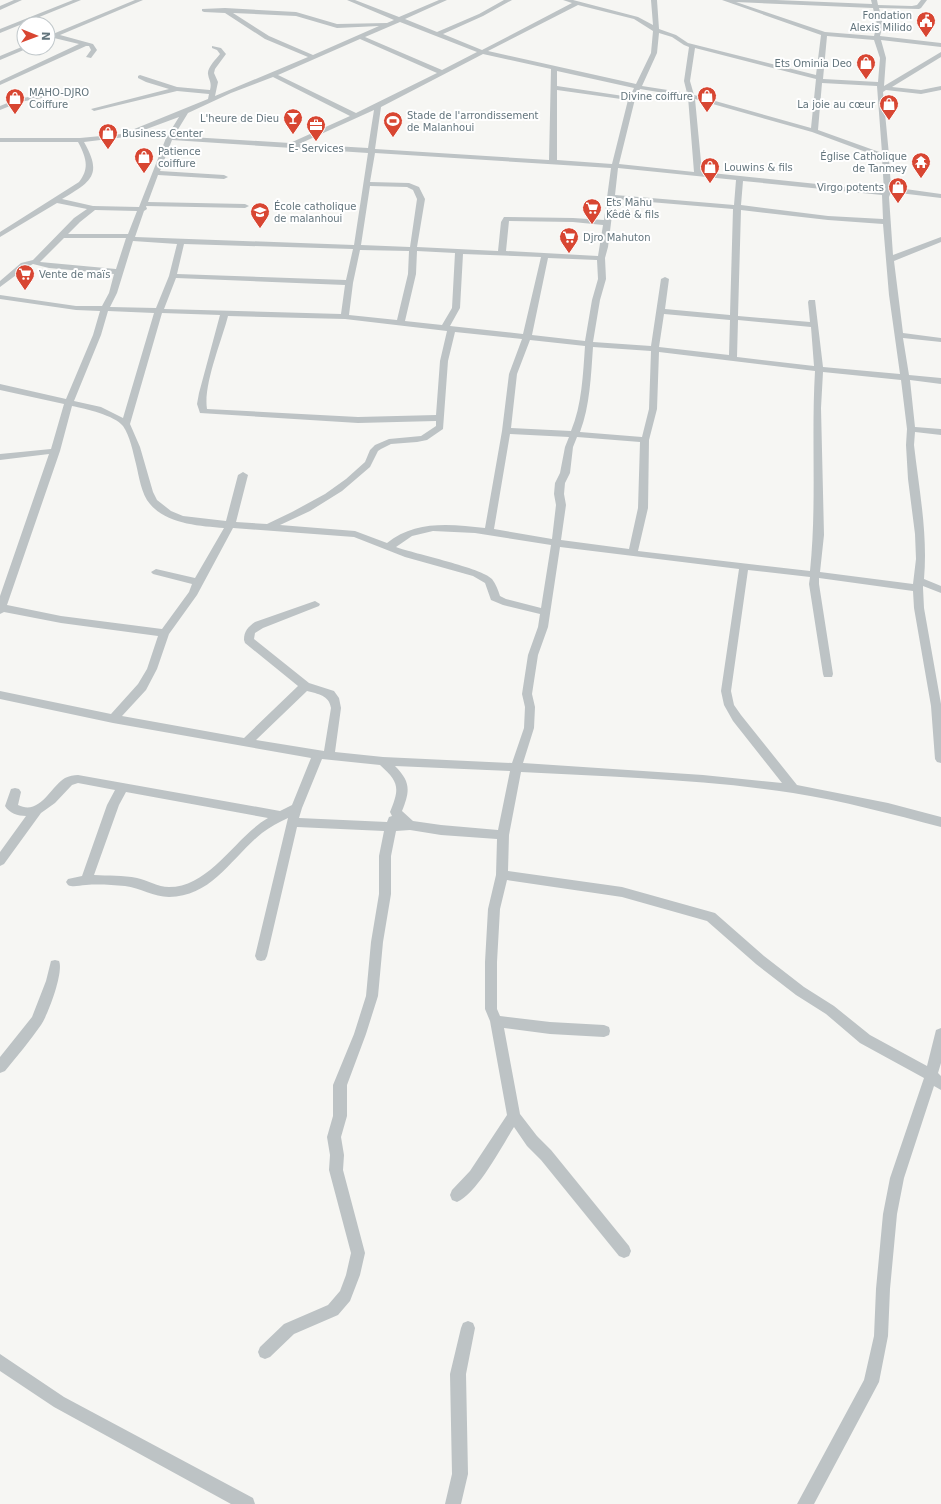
<svg xmlns="http://www.w3.org/2000/svg" width="941" height="1504" font-family="'DejaVu Sans',sans-serif">
<rect width="100%" height="100%" fill="#f6f6f3"/>
<g fill="none" stroke-linecap="round" stroke-linejoin="round">
<g fill="#bdc3c5" fill-rule="evenodd">
<path d="M14,0h8l-22,10v-4z"/>
<path d="M73,0h8l-81,33v-4z"/>
<path d="M135,0h8l-83,35 33,9 4,6 -6,8 -5,-1 5,-7 -2,-4h-3l-86,39v-4l79,-37 -25,-6 -6,2v-4z"/>
<path d="M347,0h8l44,17 40,-17h8l-42,19 32,13 42,-18 25,-14h8l-29,16 -40,18 39,16 90,-47 -9,-3h10l65,17 15,8 -2,-25h6l2,29 17,6 12,8 128,32 5,-40 -99,-35h54l96,4 -1,-4h6l1,5 34,1 5,-1 4,-5h6l-6,8 -2,1 -40,-1 4,16 -3,12 61,7v4l-60,-7 5,18 -2,28 57,-34v5l-49,30 29,3 20,-4v4l-20,4 -35,-4 -3,2 6,63 2,2 -2,2 2,28 50,7v4l-50,-6 -2,5 4,58 48,-18v5l-47,19 9,72 38,5v4l-38,-4 6,37 32,3v6l-31,-4 5,47 26,2v6l-26,-3 -1,13c5,44 14,89 10,134l17,7v7l-18,-7v2l1,20 17,96v59l-4,-1 -2,-3 -4,-53 -17,-98 -1,-17 -94,-13v6l14,90 -1,3h-8l-1,-3 -14,-90 1,-7 -62,-7 -17,121 3,14 7,10 56,70 91,18 53,14v10c-49,-13 -98,-26 -148,-34 -90,-14 -182,-16 -272,-21l-12,63 -1,36 114,16 93,26 49,43 40,31 30,19 36,29 57,31 9,-36 5,-2v35l-3,10 3,3v14l-7,-4 -30,92 -7,36 -7,75 -2,47 -9,46 -65,122h-17l67,-124 10,-44 2,-47 7,-75 7,-36 34,-100 -64,-35 -34,-29 -30,-19 -40,-31 -49,-43 -85,-24 -115,-17 -7,29 -3,53v47l3,7 50,6 54,3 5,2 1,4 -1,4 -5,2 -54,-3 -46,-6 16,86 17,22 14,14 78,96 2,5 -2,5 -5,2 -5,-2 -78,-96 -14,-14 -13,-19c-12,19 -37,67 -57,75l-5,-2 -2,-5 2,-5 18,-19 37,-56 -17,-94 -5,-12v-47l3,-53 8,-34 1,-36 -56,-4 -31,-5 -14,1 -5,25v38l-8,48 -5,54 -12,38 -19,51v31l-6,21 3,18 -1,15 22,83 -5,22 -10,26 -12,14 -44,19 -24,23 -5,2 -5,-2 -2,-5 2,-5 24,-23 44,-19 12,-14 6,-16 5,-22 -22,-83 1,-15 -3,-18 6,-21v-31l21,-51 12,-38 5,-54 8,-48v-38l5,-25 -87,-4 -30,129 -2,4 -4,1 -4,-1 -2,-4 33,-138c-9,4 -18,9 -26,15 -30,24 -50,64 -93,64 -15,0 -29,-9 -44,-11 -13,-1 -26,-2 -39,-1 -7,0 -12,3 -18,0l-2,-3 2,-3 14,-3 25,-71 8,-15 -37,-7 -6,2 -17,18 -14,10 -37,51 -4,2v-14l26,-36c-8,0 -17,-3 -21,-10l6,-17 4,-1 4,1 2,3 -3,13c22,11 33,-19 47,-27 4,-2 9,-3 13,-3l202,36 12,-6 19,-47 -198,-35 -113,-24v-8l111,23 27,-30 9,-15 11,-33 -97,-13 -57,-11 -4,2v-18l49,-142 -49,6v-6l51,-5 13,-45 -64,-14v-6l66,15 27,-64 7,-24 -24,-1 -76,-11v-4l76,11h26l7,-13 5,-19 -65,-6 -16,-4 -6,3 -27,20v-6l21,-18 12,-3 41,-42 13,-9 -30,-6 -57,34v-5l79,-50c11,-14 7,-25 -1,-40h-78v-4h80l42,-4 86,-35 1,-5 -32,-3 -83,20 -3,-2 78,-20 -23,-7 -8,-4v-2l2,-1 37,12 33,3c2,-8 -1,-9 -2,-16 -1,-6 8,-15 12,-20l-3,-4 -5,-2v-2l9,2 5,6 -11,15 -1,4 4,9 -3,14 93,-39 -43,-18 -40,-26 -21,-1 -2,-1v-2l23,-1 71,4 41,12 50,-1 7,-3zM736,2l137,6 4,16 -3,12 -49,-4zM578,5l56,14 19,12 -2,22 -15,31 -148,-33zM233,13l63,3 41,12 42,-2 -66,29 -44,-19zM400,22l77,30 -35,18 -77,-33zM659,33l13,4 12,8 5,2 -5,34 3,12 -45,-7 15,-33zM827,36l47,4 6,18 -2,24 -55,-3zM360,39l77,34 -81,40 -78,-38zM695,48l121,31 -5,49 -117,-33 -4,-14zM483,54l68,15 -2,91 -174,-11 6,-42zM557,71l77,17 -4,9 -73,-11zM273,77l77,39 -60,27 -116,-7 14,-23 43,-20zM822,83l55,3 5,67 -64,-23zM640,89l48,8 6,75 -75,-8 16,-65zM557,90l71,10 -16,64 -55,-4zM695,99l117,33 70,26 2,33 -182,-19zM374,110l-6,38 -69,-4zM179,117l-13,21 -27,69 -46,-1 -31,-7c29,-17 41,-24 22,-57l41,-5zM172,140l196,13 -14,92 -219,-8 9,-26 3,-2 -1,-3 99,2 4,-2 -4,-2 -97,-2 10,-27 66,4 4,-2 -4,-2 -64,-4zM375,153l236,15 -7,52 -31,-2 -66,-1h-3l-3,5 -3,29 -81,-4 8,-48 -6,-12 -10,-4 -39,-1zM618,168l118,12 -2,25 -119,-10zM743,181l139,14 1,24 -55,-3 -87,-11zM370,186l37,1 6,3 4,9 -7,48 -49,-2zM614,199l119,10 -3,106 -65,-6 4,-30 -4,-2 -4,2 -10,67 -58,-4 7,-42 6,-21 -1,-21 3,-11zM95,210l42,1 -9,23h-60l12,-12zM741,210l87,10 55,4 6,71 11,79 -77,-7 -8,-67h-6l-1,2 2,20 -72,-6zM509,221l64,1 30,3 -5,31 -92,-5zM64,238h62l-10,31 -76,-7zM133,241l44,3 -8,32 -13,32 -46,-1 7,-14zM184,244l169,5 -7,31 -169,-6zM360,250l49,1 -1,23 -11,46 -48,-5 4,-32zM417,251l38,2 -3,55 -10,17 -37,-4 11,-47zM463,254l78,3 -18,77 -73,-8 10,-18zM548,258l49,2 1,19 -6,21 -7,41 -53,-6zM176,278l169,7 -4,29 -177,-5zM108,311l46,2 -31,105 -22,-11 -27,-6 27,-66zM162,313l58,2 -21,78 -2,11 3,9 158,10 78,-2v5l-15,10 -32,3 -14,6 -5,5 -5,12 -19,17 -21,15 -33,18 -25,12 -31,-2 12,-47 -5,-3 -5,3 -12,46 -43,-5 -12,-5 -14,-11 -4,-8 -13,-45 -10,-23zM664,314l66,6 -1,35 -70,-8zM228,316l117,3 102,12 -7,30 -4,54 -78,2 -151,-8c-4,-24 15,-69 21,-93zM738,320l73,7 3,39 -77,-9zM455,332l67,7 -13,35 -7,57 -17,97c-34,-4 -70,-8 -98,15l-32,-12 -75,-6 30,-14 32,-20 28,-24 8,-16 3,-2 10,-5 26,-2 10,-2 16,-11 5,-68zM530,340l55,6c-2,28 -3,59 -14,85l-60,-3 6,-54zM593,347l58,4 -2,58 -7,28 -62,-5c10,-26 11,-57 13,-85zM659,352l156,19c-4,67 2,133 -5,200l-172,-20 10,-43 1,-68 8,-31zM823,372l78,8 6,49 -1,16 2,34 7,55 1,25 -3,25 -93,-12 4,-37 -3,-127zM72,406c14,3 42,9 51,20 7,10 10,26 13,38 3,12 5,30 14,40 17,20 49,22 74,24l-29,50 -39,-9 -5,3 2,2 39,10 -3,8 -27,37 -101,-13 -54,-11 53,-154zM510,434l59,3 -4,10 -5,26 -5,10 -1,11 2,11 -4,34 -58,-10zM577,437l63,5 -2,66 -9,41 -68,-9 5,-35 -2,-11 1,-11 5,-10 3,-26zM233,528l121,9 51,20 68,19 12,7 6,17 12,5 37,9 -2,13 -10,28 -6,39 3,13 -1,21 -12,35 -129,-6 -48,-5 6,-44 -2,-10 -5,-7 -25,-8 -55,-44 1,-6 8,-5 56,-22 1,-2 -5,-3 -60,21c-7,5 -11,9 -11,18l1,3 53,43 -54,52 -122,-22 24,-26 11,-21 12,-35 28,-39zM433,531l42,2 76,12 -10,63 -35,-9 -6,-3c-2,-6 -4,-12 -8,-17 -10,-11 -77,-25 -96,-32l16,-11zM560,547l179,22 -18,122 3,14 9,16 49,62 -79,-8 -180,-12 11,-35 1,-21 -3,-13 6,-39 10,-28zM307,691c11,3 22,4 24,17l-7,43 -68,-11zM322,759l58,6c19,17 20,23 10,47l2,4 -3,1 -2,5 -88,-4 3,-10zM395,766l115,5 -12,59 -57,-5 -28,-4 -11,-10c8,-20 9,-29 -7,-45zM126,792l142,26c-33,19 -58,69 -99,69 -11,0 -22,-7 -32,-9 -14,-3 -29,-2 -43,-3l25,-70z"/>
<path d="M24,46v2h3l-1,1 -26,11v-4z"/>
<path d="M40,95l3,2 -1,1 -22,4 -20,8v-4l17,-7z"/>
<path d="M55,960l4,1c5,11 -11,54 -18,64 -11,16 -24,31 -36,46l-5,2v-16l32,-40 14,-36 5,-20z"/>
<path d="M468,1321l5,2 2,5 -9,46 2,100 -7,30h-16l7,-30 -2,-100 11,-46 2,-5z"/>
<path d="M0,1354l64,43 189,101 2,6h-24l-177,-97 -54,-36z"/>
</g>
</g>
<defs>
<g id="civic-pin" transform="scale(1)"><path d="M0 17L-7.5 6A9.5 9.5 0 1 1 7.5 6Z" fill="#d84632" stroke="#fff"/><path d="M-.6-6.5H3V-4.5H.6V-3L4-1V1h2V6H-6V1h2V-1L-.6-3ZM-1.2 2.5V6h2.4V2.5Z" fill="#fff"/></g>
<g id="shop-pin" transform="scale(1)"><path d="M0 17L-7.5 6A9.5 9.5 0 1 1 7.5 6Z" fill="#d84632" stroke="#fff"/><path d="M-5-2.5h2.3a2.7 3.5 0 0 1 5.4 0H5L5.5 6h-11ZM-1.5-2.5h3a1.5 2.3 0 0 0-3 0Z" fill="#fff"/></g>
<g id="bar-pin" transform="scale(1)"><path d="M0 17L-7.5 6A9.5 9.5 0 1 1 7.5 6Z" fill="#d84632" stroke="#fff"/><path d="M-6-5H6L.8 .8V4.5H3.5V6h-7V4.5H-.8V.8Z" fill="#fff"/></g>
<g id="stadium-pin" transform="scale(1)"><path d="M0 17L-7.5 6A9.5 9.5 0 1 1 7.5 6Z" fill="#d84632" stroke="#fff"/><path d="M0-5a6.5 5 0 1 0 0 10a6.5 5 0 1 0 0-10ZM-3.5-1.8h7v3.6h-7Z" fill="#fff"/></g>
<g id="office-pin" transform="scale(1)"><path d="M0 17L-7.5 6A9.5 9.5 0 1 1 7.5 6Z" fill="#d84632" stroke="#fff"/><path d="M-6-3h4V-5.5h4V-3h4V5H-6ZM-1-4.5V-3h2v-1.5ZM-6 0V1H6V0Z" fill="#fff"/></g>
<g id="temple-pin" transform="scale(1)"><path d="M0 17L-7.5 6A9.5 9.5 0 1 1 7.5 6Z" fill="#d84632" stroke="#fff"/><path d="M0-6L5-2H3V0L6.5 2.5H4V6H1.5V3h-3V6H-4V2.5H-6.5L-3 0V-2H-5Z" fill="#fff"/></g>
<g id="supermarket-pin" transform="scale(1)"><path d="M0 17L-7.5 6A9.5 9.5 0 1 1 7.5 6Z" fill="#d84632" stroke="#fff"/><path d="M-6-5.5h2.5l.6 2H6L4.5 2H-2.5L-4.4-4H-6ZM-1.5 3.2a1.3 1.3 0 1 0 .1 0ZM3 3.2a1.3 1.3 0 1 0 .1 0Z" fill="#fff"/></g>
<g id="school-pin" transform="scale(1)"><path d="M0 17L-7.5 6A9.5 9.5 0 1 1 7.5 6Z" fill="#d84632" stroke="#fff"/><path d="M0-5L7-2L0 1L-7-2ZM-4 1L0 2.5L4 1V4Q0 6-4 4Z" fill="#fff"/></g>
</defs>
<g fill-rule="evenodd">
<use href="#civic-pin" x="926" y="21"/>
<use href="#shop-pin" x="866" y="63"/>
<use href="#shop-pin" x="707" y="96"/>
<use href="#shop-pin" x="15" y="98"/>
<use href="#shop-pin" x="889" y="104"/>
<use href="#bar-pin" x="293" y="118"/>
<use href="#stadium-pin" x="393" y="121"/>
<use href="#office-pin" x="316" y="125"/>
<use href="#shop-pin" x="108" y="133"/>
<use href="#shop-pin" x="144" y="157"/>
<use href="#temple-pin" x="921" y="162"/>
<use href="#shop-pin" x="710" y="167"/>
<use href="#shop-pin" x="898" y="187"/>
<use href="#supermarket-pin" x="592" y="208"/>
<use href="#school-pin" x="260" y="212"/>
<use href="#supermarket-pin" x="569" y="237"/>
<use href="#supermarket-pin" x="25" y="274"/>
</g>
<g text-anchor="middle" stroke-width="4" stroke-linejoin="round" paint-order="stroke">
<g font-size="10" fill="#63757d" stroke="#fff" text-anchor="start">
<text x="912" y="19" text-anchor="end">Fondation<tspan x="912" dy="12">Alexis Milido</tspan></text>
<text x="852" y="67" text-anchor="end">Ets Ominia Deo</text>
<text x="29" y="96">MAHO-DJRO<tspan x="29" dy="12">Coiffure</tspan></text>
<text x="693" y="100" text-anchor="end">Divine coiffure</text>
<text x="875" y="108" text-anchor="end">La joie au cœur</text>
<text x="407" y="119">Stade de l'arrondissement<tspan x="407" dy="12">de Malanhoui</tspan></text>
<text x="279" y="122" text-anchor="end">L'heure de Dieu</text>
<text x="122" y="137">Business Center</text>
<text x="316" y="152" text-anchor="middle">E- Services</text>
<text x="158" y="155">Patience<tspan x="158" dy="12">coiffure</tspan></text>
<text x="907" y="160" text-anchor="end">Église Catholique<tspan x="907" dy="12">de Tanmey</tspan></text>
<text x="724" y="171">Louwins &amp; fils</text>
<text x="884" y="191" text-anchor="end">Virgo potents</text>
<text x="606" y="206">Ets Mahu<tspan x="606" dy="12">Kêdê &amp; fils</tspan></text>
<text x="274" y="210">École catholique<tspan x="274" dy="12">de malanhoui</tspan></text>
<text x="583" y="241">Djro Mahuton</text>
<text x="39" y="278">Vente de maïs</text>
</g>
</g>
<g transform="translate(36 36) rotate(91)"><circle r="19" fill="#ffffff" stroke="#c1c8cb"/>
<path d="M0-3L7 15L0 10L-7 15Z" fill="#d84632"/>
<text y="-6" font-size="11" font-weight="bold" text-anchor="middle" fill="#63757d">N</text>
</g>
</svg>
